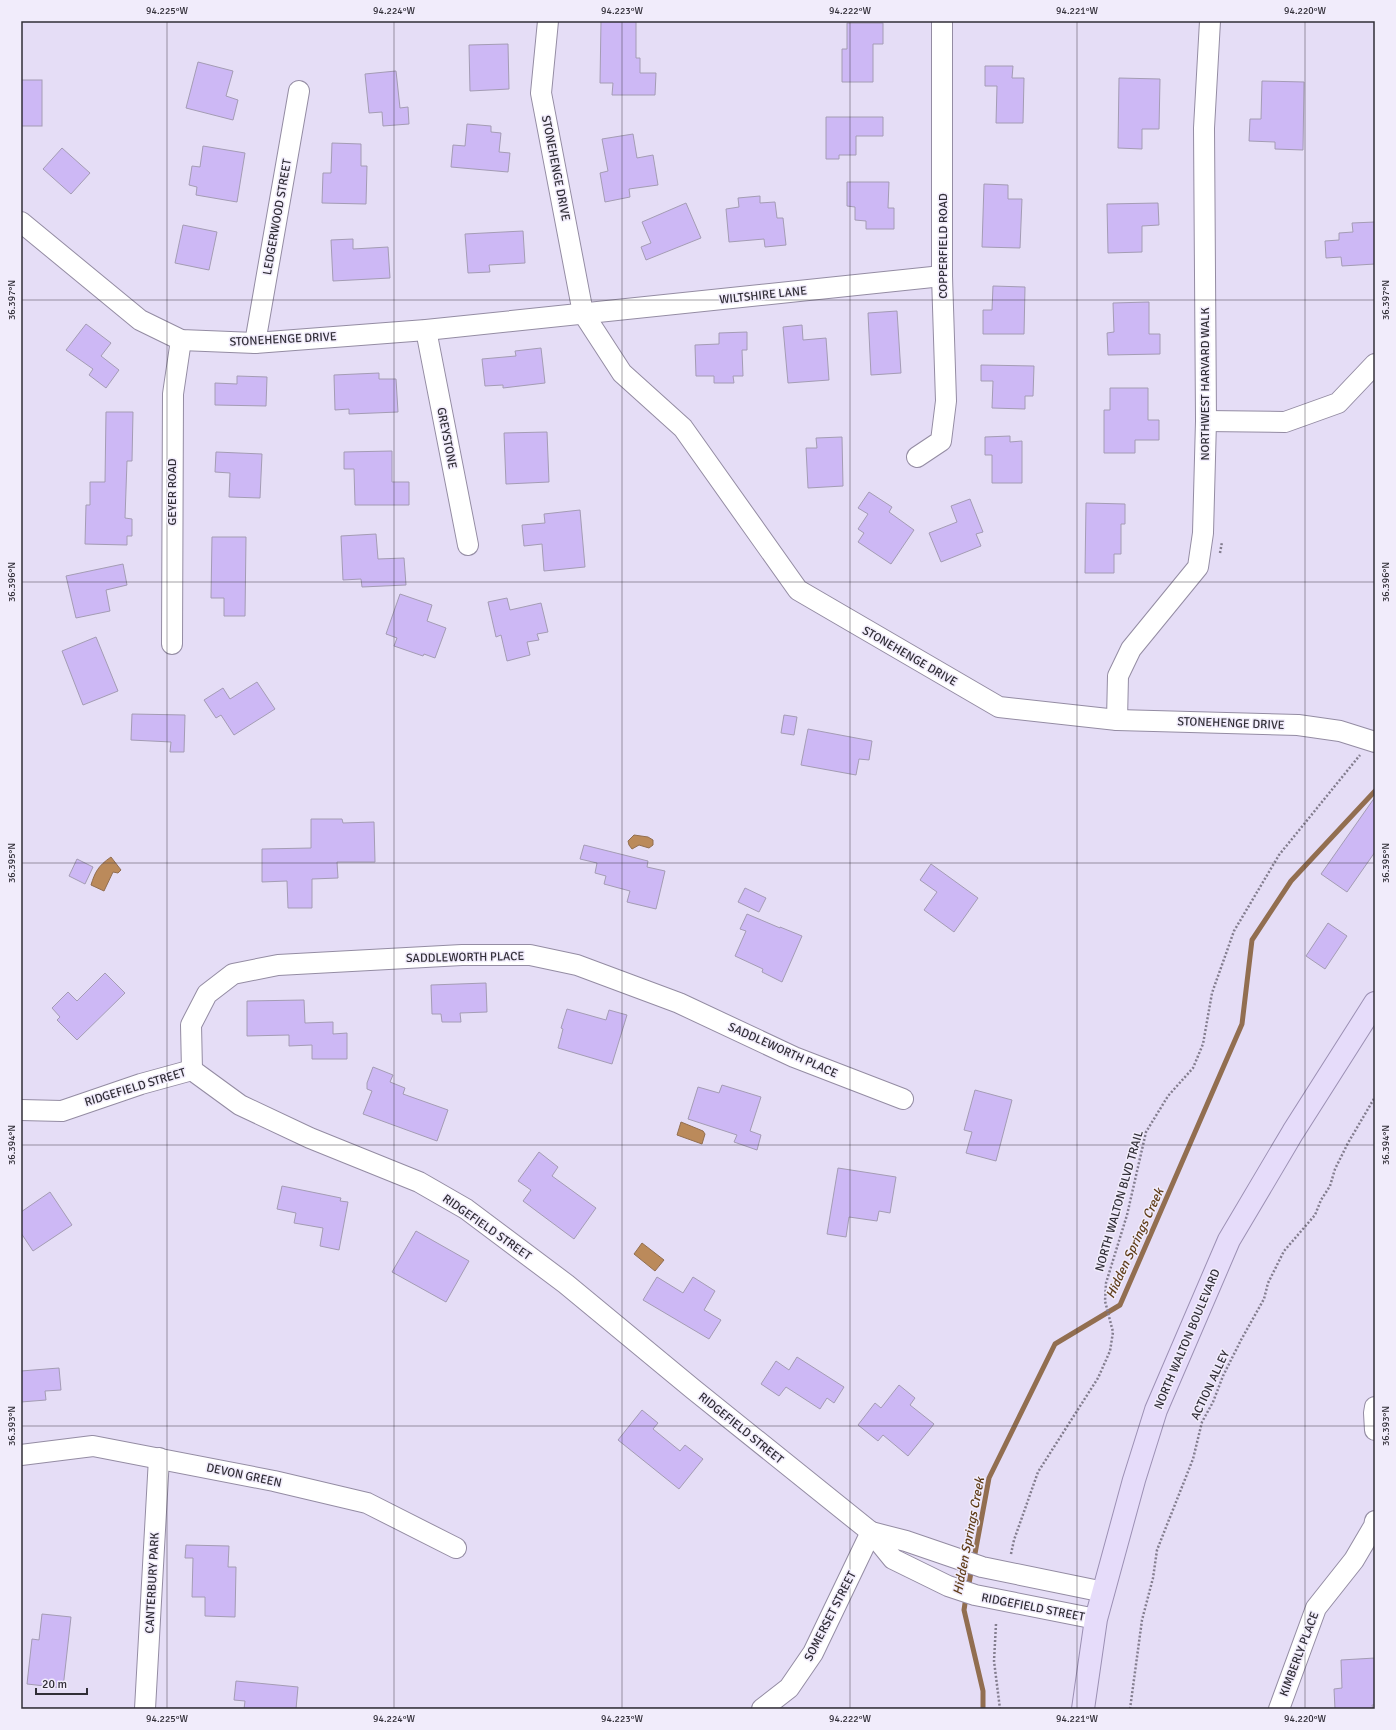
<svg xmlns="http://www.w3.org/2000/svg" width="1396" height="1730" font-family="Signika,sans-serif">
<rect width="100%" height="100%" fill="#e5ddf6"/>
<g fill="#bb8a5b" stroke="#926e50">
<path d="M634,835l14,2 5,3v5l-4,3 -10,-3 -7,4 -3,-4 -1,-4z"/>
<path d="M111,857l10,13 -3,3 -5,-1 -9,19 -13,-6c4,-13 7,-19 20,-28z"/>
<path d="M681,1122l22,9 2,3 -3,10 -25,-9z"/>
<path d="M642,1243l22,17 -9,11 -21,-17z"/>
</g>
<g fill="none" stroke-linecap="round" stroke-linejoin="round">
<g stroke="#926e50" stroke-width="5">
<path d="M974,1559l15,-81 66,-134 65,-39 122,-281 10,-84 39,-59 84,-90"/>
<path d="M968,1589l4,-22"/>
<path d="M966,1597l-2,13 19,81v18"/>
</g>
</g>
<g fill="#cdb8f5" stroke="#a49cb4">
<path d="M601,21h35v37h4v15h16l-1,22h-43l1,-12h-13z"/>
<path d="M847,23h36v21h-10v38h-31v-33h5z"/>
<path d="M508,44l1,45 -39,2 -1,-46z"/>
<path d="M198,62l35,9 -7,25 12,4 -5,20 -47,-12z"/>
<path d="M985,66h28l-1,12h12l-1,45h-27l1,-37h-12z"/>
<path d="M396,71l4,37 8,-1 1,17 -26,2 -1,-14 -13,1 -4,-39z"/>
<path d="M1119,78l41,1 -1,50h-17v20l-24,-1z"/>
<rect x="21" y="80" width="21" height="46"/>
<path d="M1262,81l42,1 -1,68 -28,-1v-7l-26,-1 1,-22h11z"/>
<path d="M826,117h57v19h-27v19h-17v4h-13z"/>
<path d="M467,124l24,2v6l10,1 -2,19 11,1 -2,19 -57,-5 2,-22 12,1z"/>
<path d="M633,134l4,24 16,-3 5,30 -29,4 1,8 -25,5 -5,-29 8,-2 -6,-32z"/>
<path d="M332,143l29,1v22h6l-1,38 -44,-1 1,-30h8z"/>
<path d="M203,146l42,7 -8,49 -41,-7 1,-8 -8,-2 3,-19 8,1z"/>
<path d="M62,148l28,25 -19,21 -28,-25z"/>
<path d="M847,182h42l-1,26h6v21h-28v-8l-11,-1v-13l-8,-1z"/>
<path d="M984,184l24,1v14h14l-2,49 -38,-1z"/>
<path d="M760,196v7l15,-1 2,16h6l3,27 -21,2 -1,-8 -35,3 -3,-33 13,-2 -1,-9z"/>
<path d="M686,203l15,35 -55,22 -5,-13 10,-4 -9,-21z"/>
<path d="M1158,203l1,22 -17,1v26l-34,1 -1,-49z"/>
<path d="M1375,222v42l-33,2 -1,-9 -15,1 -1,-17 14,-1v-7l14,-1 -1,-9z"/>
<path d="M183,225l34,7 -8,38 -34,-7z"/>
<path d="M523,231l2,32 -36,2 1,7 -22,1 -3,-39z"/>
<path d="M353,239v10l35,-2 2,31 -57,3 -2,-41z"/>
<path d="M993,286l32,1 -1,47h-41v-24h9z"/>
<path d="M1149,302v32h11v20l-52,1 -1,-22 7,-1 -1,-29z"/>
<path d="M897,311l4,62 -30,2 -3,-62z"/>
<path d="M86,324l25,19 -10,13 18,14 -13,18 -17,-13 4,-6 -27,-19z"/>
<path d="M802,325l1,15 23,-2 3,42 -41,3 -5,-56z"/>
<path d="M747,332v18h-5l1,26h-10l1,7h-20v-7h-18l-1,-31 24,-1v-11z"/>
<path d="M541,348l4,35 -42,5v-3l-18,1 -3,-27 34,-3 -1,-5z"/>
<path d="M981,365l53,1 -1,30h-8v13l-33,-1 1,-27h-12z"/>
<path d="M379,373v6h17l2,33 -49,2v-5l-14,1 -1,-35z"/>
<path d="M237,376l30,1 -1,29 -51,-1v-22l22,1z"/>
<path d="M1110,388h38v32h11v20h-24v13h-31v-43h6z"/>
<path d="M106,412h27l-1,49h-5l-2,57 7,1v17h-5v9l-42,-1 1,-39h4v-23h15z"/>
<path d="M547,432l2,50 -43,2 -2,-51z"/>
<path d="M1010,436v6l12,-1v42h-30v-28h-7v-18z"/>
<path d="M842,437l1,49 -35,2 -2,-40h11l-1,-10z"/>
<path d="M392,451v31h17v23h-54l-1,-36h-10v-17z"/>
<path d="M216,452l46,2 -2,44 -31,-1 1,-24 -15,-1z"/>
<path d="M869,492l23,15 -3,5 25,18 -23,34 -33,-22 6,-9 -6,-4 10,-15 -10,-6z"/>
<path d="M970,499l13,33 -7,2 5,12 -40,16 -12,-29 28,-11 -6,-16z"/>
<path d="M1086,503l39,1v20h-4v30h-7v19h-29z"/>
<path d="M580,510l5,57 -41,4 -2,-27 -18,2 -2,-21 23,-2 -1,-9z"/>
<path d="M376,534l2,25 26,-1 2,27 -44,2 -1,-8 -18,1 -2,-44z"/>
<path d="M212,537h34l-1,79h-21v-18h-13z"/>
<path d="M123,564l4,21 -21,5 4,21 -34,7 -10,-42z"/>
<path d="M400,594l32,11 -5,16 19,7 -11,30 -11,-4 -1,2 -29,-10 3,-8 -11,-4z"/>
<path d="M507,598l3,12 31,-7 7,29 -11,2 2,6 -12,2 3,13 -23,6 -6,-26 -5,2 -8,-35z"/>
<path d="M96,637l22,54 -35,14 -21,-54z"/>
<path d="M257,682l18,27 -41,26 -13,-20 -5,3 -12,-18 19,-12 7,11z"/>
<path d="M132,714l53,1 -1,37h-14l1,-10 -40,-2z"/>
<path d="M784,715l13,2 -3,18 -13,-2z"/>
<path d="M808,729l64,12 -3,19 -10,-1 -3,16 -55,-10z"/>
<path d="M1375,797v55l-28,40 -26,-18z"/>
<path d="M311,819h31l1,4 31,-1 1,40h-38l1,16 -26,1v29h-24l-1,-27 -25,1v-33l49,-1z"/>
<path d="M584,845l64,16 -1,6 18,4 -9,38 -29,-7 3,-11 -26,-7 2,-8 -11,-3 2,-10 -17,-4z"/>
<path d="M77,859l16,8 -8,17 -16,-8z"/>
<path d="M931,864l47,34 -24,34 -30,-22 13,-18 -17,-12z"/>
<path d="M745,888l21,10 -7,14 -21,-10z"/>
<path d="M747,914l33,14v-1l22,9 -20,46 -20,-10 1,-3 -28,-13 11,-25 -6,-2z"/>
<path d="M1328,923l19,13 -22,33 -19,-13z"/>
<path d="M105,973l20,20 -48,47 -20,-20 3,-3 -8,-9 16,-16 9,9z"/>
<path d="M486,983l1,29 -27,1 1,9h-19l-1,-8h-9l-1,-29z"/>
<path d="M304,1000l1,23 28,-1v12l14,-1v26h-35v-14l-23,1v-11l-42,1v-35z"/>
<path d="M567,1009l39,11 3,-10 18,5 -15,49 -54,-16 5,-19 -2,-1z"/>
<path d="M373,1067l20,8 -3,7 15,6 -2,6 45,16 -11,31 -74,-27 9,-23 -5,-2v-6z"/>
<path d="M722,1085l39,12 -11,34 11,4 -4,15 -23,-8 3,-7 -49,-16 10,-32 21,6z"/>
<path d="M975,1090l37,10 -16,61 -30,-8 6,-21 -8,-2z"/>
<path d="M539,1152l19,15 -6,9 44,32 -22,31 -51,-38 8,-11 -13,-9z"/>
<path d="M838,1168l58,9 -6,36 -11,-2 -2,10 -28,-4 -3,20 -19,-3z"/>
<path d="M282,1186l59,12 -1,3 8,1 -9,48 -19,-4 3,-18 -29,-5 2,-10 -19,-4z"/>
<path d="M50,1192l22,33 -39,26 -12,-18v-21z"/>
<path d="M416,1231l53,30 -23,41 -54,-30z"/>
<path d="M657,1277l26,16 10,-16 22,14 -11,19 17,10 -12,19 -66,-39z"/>
<path d="M797,1357l47,30 -10,16 -7,-5 -7,11 -34,-22 -7,9 -18,-12 15,-23 13,9z"/>
<path d="M59,1368l2,22 -16,1 1,9 -25,2v-31z"/>
<path d="M899,1385l16,13 -5,7 24,19 -26,32 -25,-21 -5,6 -20,-16 17,-22 6,5z"/>
<path d="M642,1410l16,13 -5,6 27,22 5,-6 18,14 -24,30 -61,-49z"/>
<path d="M186,1545l43,1 -1,21h8l-1,50 -30,-1v-19h-13l1,-39h-8z"/>
<path d="M42,1614l29,3 -8,71 -36,-4 5,-45 7,1z"/>
<path d="M1375,1658v47h-3l1,4h-38l-1,-20 8,-1 -1,-28z"/>
<path d="M236,1681l62,6 -2,22h-52l1,-8 -11,-1z"/>
</g>
<g fill="none" stroke-linecap="round" stroke-linejoin="round">
<g stroke="#948ca3" stroke-width="22">
<g id="minor">
<path d="M548,21l-7,72 42,220 39,60 61,55 115,162 201,117 118,13 181,5 42,6 35,11"/>
<path d="M21,222l119,98 41,20 74,3 171,-13 516,-54"/>
<path d="M426,330l42,215"/>
<path d="M255,343l44,-252"/>
<path d="M1206,421l79,1 53,-19 37,-39"/>
<path d="M917,457l24,-16 5,-40 -4,-125v-255"/>
<path d="M172,644l1,-250 8,-54"/>
<path d="M1117,720l1,-44 13,-27 67,-82 5,-34 3,-112 -2,-293 6,-107"/>
<path d="M192,1070l48,35 70,33 109,44 47,27 100,75 127,105 178,143 22,27 55,27 27,9 121,24"/>
<path d="M192,1070l-1,-45 16,-31 26,-20 45,-9 184,-10h68l47,10 102,38 115,54 109,42"/>
<path d="M21,1110l41,1 79,-27 51,-14"/>
<path d="M1375,1407l-1,6 1,17"/>
<path d="M21,1455l72,-9 181,35 93,22 89,45"/>
<path d="M871,1532l35,9 76,26 122,25"/>
<path d="M145,1709l14,-251"/>
<path d="M762,1709l27,-21 24,-35 58,-121"/>
<path d="M1279,1709l37,-101 38,-48 20,-34 1,-5"/>
</g>
</g>
<g stroke="#9c90b4" stroke-width="24">
<path id="primary" d="M1083,1709l13,-90 38,-139 22,-70 73,-170 64,-108 82,-129"/>
</g>
<g stroke="#837d8e" stroke-width="2.5" stroke-dasharray="2 2" stroke-linecap="butt">
<path d="M1220,553l2,-11"/>
<path d="M1011,1554l3,-14 24,-68 60,-94 12,-27 3,-19 -8,-31 1,-18 21,-68 19,-83 22,-36 25,-28 10,-24 9,-51 22,-62 45,-76 81,-100"/>
<path d="M996,1624l-2,37 6,48"/>
<path d="M1130,1709l12,-89 11,-42 4,-28 36,-91 9,-37 11,-20 10,-26 18,-36 23,-41 4,-16 16,-32 31,-36 6,-15 9,-14 5,-17 13,-26 27,-46"/>
</g>
<use href="#minor" stroke="#fff" stroke-width="20"/>
<use href="#primary" stroke="#e6dcfa" stroke-width="22"/>
</g>
<path fill="none" stroke="#312e37" stroke-width="1" stroke-opacity="0.45" d="M167,21v1688M394,21v1688M622,21v1688M850,21v1688M1077,21v1688M1305,21v1688M21,300h1354M21,582h1354M21,863h1354M21,1145h1354M21,1426h1354M21,1708h1354"/>
<g text-anchor="middle" stroke-width="3" stroke-linejoin="round" paint-order="stroke">
<g font-size="12" fill="#312e37" stroke="#f1ecfb">
<text transform="translate(556 168) rotate(79)" y="4">STONEHENGE DRIVE</text>
<text transform="translate(277 217) rotate(-80)" y="4">LEDGERWOOD STREET</text>
<text transform="translate(943 246) rotate(-90)" y="4">COPPERFIELD ROAD</text>
<text transform="translate(763 295) rotate(-6)" y="4">WILTSHIRE LANE</text>
<text transform="translate(283 339) rotate(-3)" y="4">STONEHENGE DRIVE</text>
<text transform="translate(1205 384) rotate(-90)" y="4">NORTHWEST HARVARD WALK</text>
<text transform="translate(447 438) rotate(79)" y="4">GREYSTONE</text>
<text transform="translate(172 492) rotate(-90)" y="4">GEYER ROAD</text>
<text transform="translate(910 656) rotate(30)" y="4">STONEHENGE DRIVE</text>
<text transform="translate(1231 723) rotate(2)" y="4">STONEHENGE DRIVE</text>
<text transform="translate(465 957) rotate(-1)" y="4">SADDLEWORTH PLACE</text>
<text transform="translate(783 1050) rotate(24)" y="4">SADDLEWORTH PLACE</text>
<text transform="translate(135 1087) rotate(-17)" y="4">RIDGEFIELD STREET</text>
<text transform="translate(1119 1201) rotate(-74)" y="4">NORTH WALTON BLVD TRAIL</text>
<text transform="translate(487 1227) rotate(35)" y="4">RIDGEFIELD STREET</text>
<text transform="translate(1187 1339) rotate(-67)" y="4">NORTH WALTON BOULEVARD</text>
<text transform="translate(1210 1385) rotate(-65)" y="4">ACTION ALLEY</text>
<text transform="translate(741 1428) rotate(39)" y="4">RIDGEFIELD STREET</text>
<text transform="translate(244 1475) rotate(12)" y="4">DEVON GREEN</text>
<text transform="translate(152 1583) rotate(-87)" y="4">CANTERBURY PARK</text>
<text transform="translate(1033 1607) rotate(11)" y="4">RIDGEFIELD STREET</text>
<text transform="translate(830 1616) rotate(-63)" y="4">SOMERSET STREET</text>
<text transform="translate(1299 1654) rotate(-69)" y="4">KIMBERLY PLACE</text>
</g>
<g font-size="13" font-style="italic" fill="#603d19" stroke="#f1ecfb">
<text transform="translate(1134 1243) rotate(-65)" y="5">Hidden Springs Creek</text>
<text transform="translate(968 1536) rotate(-79)" y="5">Hidden Springs Creek</text>
</g>
</g>
<rect width="1396" height="1730" fill="none" stroke="#f1ecfb" stroke-width="44"/>
<path d="M36 1688v6h51v-6" fill="none" stroke="#312e37" stroke-width="2"/>
<text x="42" y="1688" font-size="12" fill="#312e37" stroke="#f1ecfb" stroke-width="3" paint-order="stroke">20 m</text>
<rect x="22" y="22" width="1352" height="1686" fill="none" stroke="#312e37" stroke-width="1.5"/>
<g font-size="10" text-anchor="middle" fill="#312e37">
<text x="167" y="14">94.225°W</text>
<text x="394" y="14">94.224°W</text>
<text x="622" y="14">94.223°W</text>
<text x="850" y="14">94.222°W</text>
<text x="1077" y="14">94.221°W</text>
<text x="1305" y="14">94.220°W</text>
<text transform="translate(11 300) rotate(-90)" y="4">36.397°N</text>
<text transform="translate(1385 300) rotate(-90)" y="4">36.397°N</text>
<text transform="translate(11 582) rotate(-90)" y="4">36.396°N</text>
<text transform="translate(1385 582) rotate(-90)" y="4">36.396°N</text>
<text transform="translate(11 863) rotate(-90)" y="4">36.395°N</text>
<text transform="translate(1385 863) rotate(-90)" y="4">36.395°N</text>
<text transform="translate(11 1145) rotate(-90)" y="4">36.394°N</text>
<text transform="translate(1385 1145) rotate(-90)" y="4">36.394°N</text>
<text transform="translate(11 1426) rotate(-90)" y="4">36.393°N</text>
<text transform="translate(1385 1426) rotate(-90)" y="4">36.393°N</text>
<text x="167" y="1722">94.225°W</text>
<text x="394" y="1722">94.224°W</text>
<text x="622" y="1722">94.223°W</text>
<text x="850" y="1722">94.222°W</text>
<text x="1077" y="1722">94.221°W</text>
<text x="1305" y="1722">94.220°W</text>
</g>
</svg>
